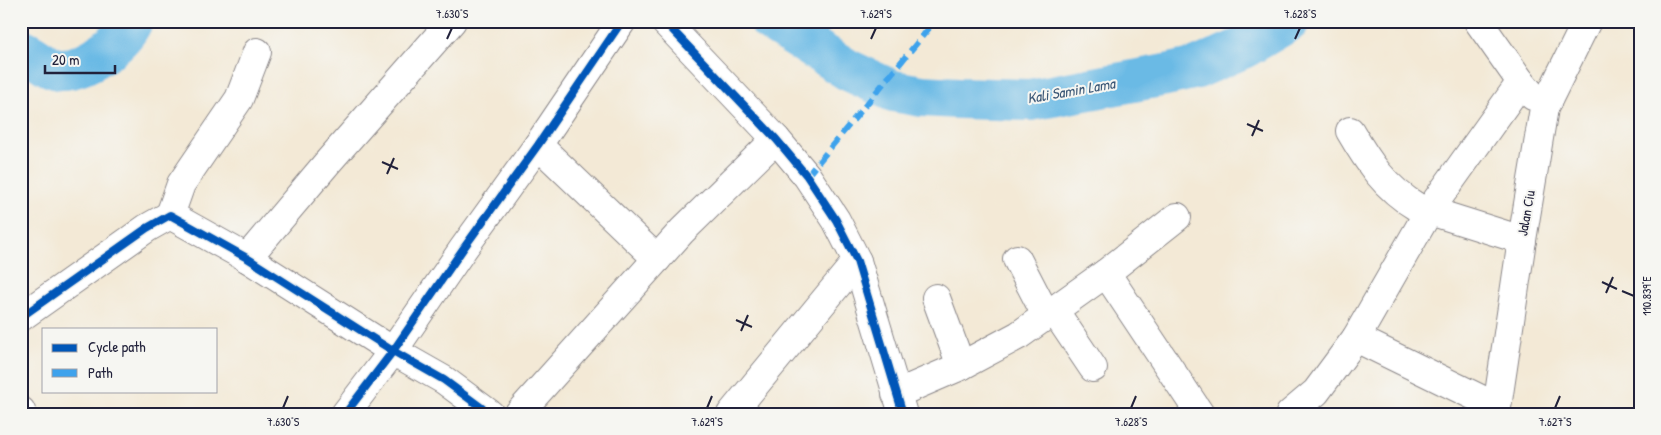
<svg xmlns="http://www.w3.org/2000/svg" width="1661" height="435" font-family="'Patrick Hand',sans-serif">
<rect width="100%" height="100%" fill="#f6f6f2"/>
<filter id="ink" filterUnits="userSpaceOnUse"><feTurbulence type="fractalNoise" baseFrequency=".02" numOctaves="2"/><feDisplacementMap in="SourceGraphic" scale="10" xChannelSelector="R" yChannelSelector="G"/><feConvolveMatrix kernelMatrix="1 2 1 2 8 2 1 2 1" color-interpolation-filters="sRGB"/></filter>
<filter id="wash" filterUnits="userSpaceOnUse"><feTurbulence type="fractalNoise" baseFrequency=".0096" numOctaves="4" result="noise"/><feDisplacementMap in="SourceGraphic" scale="20" xChannelSelector="R" yChannelSelector="G"/><feGaussianBlur stdDeviation="1.12" result="paint"/><feColorMatrix in="noise" values="0 0 0 0 0 0 0 0 0 0 0 0 0 0 0 0 0 1.4 0 .05"/><feComposite in="paint" operator="in"/></filter>
<g filter="url(#wash)">
<rect width="100%" height="100%" fill="#f3e9d6"/>
<g fill="none" stroke-linecap="round" stroke-linejoin="round">
<g stroke="#6abae5" stroke-width="42">
<path d="M770,21l78,49 45,21 29,5 36,2 72,2 136,-25 31,-7 48,-21 44,-26"/>
<path d="M21,49c13,4 24,18 38,20 25,2 63,-26 73,-48"/>
</g>
</g>
</g>
<g filter="url(#ink)">
<g fill="none" stroke-linecap="round" stroke-linejoin="round">
<g stroke="#8a8688" stroke-width="30">
<g id="minor">
<path d="M664,21l112,118 31,37 29,44 21,41 46,153"/>
<path d="M1478,21l43,61 12,14"/>
<path d="M1350,131c18,31 35,57 67,76l105,33"/>
<path d="M538,145l119,114"/>
<path d="M170,215l11,-31 58,-85 18,-47"/>
<path d="M247,258l81,-96 124,-141"/>
<path d="M1017,259l29,56"/>
<path d="M1106,273l71,-56"/>
<path d="M936,298l25,68"/>
<path d="M1054,310l39,58"/>
<path d="M21,317l126,-89 23,-13 77,43 146,93 51,29 46,34"/>
<path d="M1356,338l141,69"/>
<path d="M896,394l65,-28 58,-31 87,-62 94,141"/>
<path d="M21,411l1,3"/>
<path d="M345,414l48,-63 70,-102 75,-104 84,-124"/>
<path d="M518,414l164,-183 94,-92"/>
<path d="M731,414l126,-153"/>
<path d="M1290,414l26,-22 40,-54 73,-127 92,-129"/>
</g>
</g>
<g stroke="#8a8688" stroke-width="30">
<path id="tertiary" d="M1496,414l26,-174 22,-132 43,-87"/>
</g>
<use href="#minor" stroke="#fff" stroke-width="28"/>
<use href="#tertiary" stroke="#fff" stroke-width="28"/>
<path stroke="#3ea2ec" stroke-width="6" stroke-dasharray="12 6" stroke-linecap="butt" d="M807,176l128,-155"/>
<g stroke="#f6f6f2" stroke-width="11">
<g id="cycleway">
<path d="M664,21l112,118 31,37 29,44 21,41 46,153"/>
<path d="M21,317l126,-89 23,-13 77,43 146,93 51,29 46,34"/>
<path d="M345,414l48,-63 70,-102 75,-104 84,-124"/>
</g>
</g>
<use href="#cycleway" stroke="#0057b8" stroke-width="8"/>
</g>
</g>
<path fill="none" stroke="#22223b" stroke-width="2" d="M447,39l5,-11M871,39l5,-11M1295,39l5,-11M1247,124l16,7M1252,136l7,-16M382,162l16,7M387,174l7,-16M1602,282l15,7M1622,291l12,5M1606,293l7,-16M736,320l16,7M741,331l7,-16M283,408l5,-12M707,408l5,-12M1131,408l5,-12M1555,408l5,-12"/>
<g text-anchor="middle" stroke-width="4" stroke-linejoin="round" paint-order="stroke">
<g font-size="14" fill="#22223b" stroke="#f6f6f2">
<text transform="translate(1526 213) rotate(-80)" y="5">Jalan Ciu</text>
</g>
<g font-size="15" font-style="italic" fill="#3b5776" stroke="#f6f6f2">
<text transform="translate(1071 91) rotate(-10)" y="5">Kali Samin Lama</text>
</g>
</g>
<rect width="1661" height="435" fill="none" stroke="#f6f6f2" stroke-width="55"/>
<rect x="42" y="328" width="175" height="65" fill="#f6f6f2" stroke="#a1a1a9"/>
<rect x="52" y="344" width="25" height="8" fill="#0057b8" stroke="#a1a1a9"/>
<text x="88" y="352" font-size="15" fill="#22223b">Cycle path</text>
<rect x="52" y="369" width="25" height="8" fill="#3ea2ec" stroke="#a1a1a9"/>
<text x="88" y="378" font-size="15" fill="#22223b">Path</text>
<path d="M45 65v8h70v-8" fill="none" stroke="#22223b" stroke-width="2.5"/>
<text x="52" y="65" font-size="15" fill="#22223b" stroke="#f6f6f2" stroke-width="4" paint-order="stroke">20 m</text>
<rect x="28" y="28" width="1606" height="380" fill="none" stroke="#22223b" stroke-width="2"/>
<g font-size="12" text-anchor="middle" fill="#22223b">
<text x="452" y="18">7.630°S</text>
<text x="876" y="18">7.629°S</text>
<text x="1300" y="18">7.628°S</text>
<text transform="translate(1647 296) rotate(-90)" y="4">110.839°E</text>
<text x="283" y="426">7.630°S</text>
<text x="707" y="426">7.629°S</text>
<text x="1131" y="426">7.628°S</text>
<text x="1555" y="426">7.627°S</text>
</g>
</svg>
